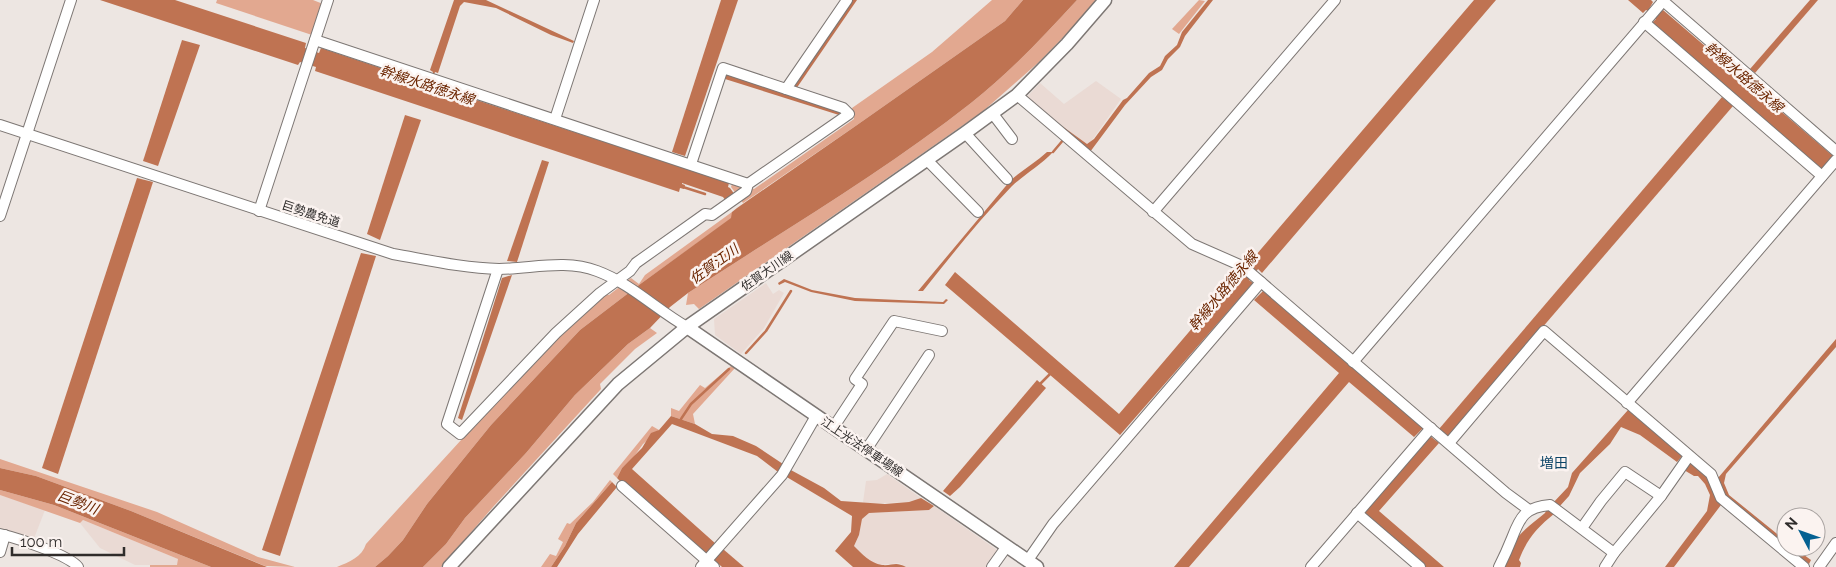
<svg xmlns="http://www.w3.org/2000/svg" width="1836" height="567" font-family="Raleway,'Noto Sans JP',sans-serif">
<rect width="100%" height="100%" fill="#ede6e2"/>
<g fill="#eadad4">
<path d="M1096,81l25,18 -33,47 -23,-14 -39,-34 14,-15 24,21z"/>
<path d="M766,283l7,11 6,-4 5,3 -20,35 -23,26 -26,-19 -1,-16z"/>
<path d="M887,474l34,24 -12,4 -44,2 -2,-2 3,-21 11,-1z"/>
<path d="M0,495l45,15 -12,31 -33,-11z"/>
<path d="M934,506l66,46 -10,15h-84l-7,-4 -19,2 -10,-4 -16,-15 5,-11 3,-16 7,-6 60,-3z"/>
<path d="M83,520l95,39v6h-43l-35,-17 -20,-25z"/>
</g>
<g fill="#e2a890">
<path d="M217,0h96l10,4 -11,31 -96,-32z"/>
<path d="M992,0h31l-18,21 -148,104 -114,78 -12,-16 2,-6 21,8 100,-70 -2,-11 80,-56z"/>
<path d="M1077,0h20l-18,21 -40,41 -57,50 -283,197 -5,-5 -8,1 2,-12c95,-62 194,-120 283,-190 39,-31 73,-67 106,-103z"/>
<path d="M1199,0l6,1 -26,33 -7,-5z"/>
<path d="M732,212v6l-93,67 -59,45 -89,95 -64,79 -24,36 -15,16 -13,11h-38c12,-5 25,-10 29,-23l191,-209 47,-42 5,2 22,-17 8,6 6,-9z"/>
<path d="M650,328l7,5 -22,16 -35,35 1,5 -108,118 -52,60h-18l23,-23 19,-26 61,-65 49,-58 53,-51z"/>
<path d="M731,366l4,2 -42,46 2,10 -24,-8v-8l8,3 21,-26 5,3z"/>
<path d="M652,426l7,4 -16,14 -10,14 -11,10 -5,10 -4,-4z"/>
<path d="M0,459l157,53 101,45 37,10 -30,-1 -134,-55 -95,-35 -36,-8z"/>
<path d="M610,480l2,2 -36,41 -11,23 -14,21h-10l9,-13 6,2 7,-14 -5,-3 9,-16 3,1 23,-22z"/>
<path d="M0,490l54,15 157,62h-61v-2h27l1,-6 -95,-39 -3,3 -80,-28z"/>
</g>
<g fill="#bf7352">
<path d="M100,0h75l131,43 -1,5 14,5 2,-5 108,36 4,-12 -3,-2 24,-70h32l88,41 -1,2 -22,-8 -55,-27 -32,-6 -4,4 -22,67 -3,-1 -4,13 298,98 -1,4 2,1 5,7 -9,6 -3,-4 -41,-14v1l3,1 -1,4 -4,-1 -1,4 -364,-121 1,-4 -16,-5 -2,3z"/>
<path d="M721,0h17l-53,156 -13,-4z"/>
<path d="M852,0h5l-61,89 -3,-2z"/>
<path d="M1023,0h54c-33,36 -67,72 -106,103 -89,70 -188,128 -283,190l-18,14 -20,21 -22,16 -53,51 -49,58 -61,65 -19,26 -23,23h-48l13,-11 15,-16 24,-36 64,-79 89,-95 59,-45 92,-67 1,-6 5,-4 120,-83 148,-104z"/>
<path d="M1208,0h5l-28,36 -5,11 -12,12 -6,11 -11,7 -26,28 -35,47 -22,-19 -6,-7 25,18 7,-5 29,-39 4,-2 22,-25 11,-7 5,-10 12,-11 5,-13z"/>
<path d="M1474,0h22l-234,273 -4,-4 -2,3 -4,-4 2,-3 -4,-3z"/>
<path d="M1628,0h23l2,2 -5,9 -2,-1 -3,3z"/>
<path d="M1810,0h8l-63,73 -5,-4z"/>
<path d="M1663,10l170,146 -11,13 -170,-146 4,-4 -3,-2 4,-4 2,1z"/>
<path d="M182,40l18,5 -42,121 -15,-5z"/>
<path d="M727,73l113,38 -1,4 -114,-36z"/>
<path d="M1722,97l11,9 -285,331 -9,-8z"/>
<path d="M405,115l16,5 -41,120 -13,-6z"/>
<path d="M1047,152h6c-12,13 -28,22 -41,34 -32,33 -61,70 -89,105h-5l92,-110c12,-11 25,-18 37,-29z"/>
<path d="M542,160l7,2 -32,100 -10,-1z"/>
<path d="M137,178l16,4 -95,292 -16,-6z"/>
<path d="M361,253l15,3 -96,300 -18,-6z"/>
<path d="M955,272l164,142 121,-142 5,4 2,-2 4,3 -2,3 4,3 -133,152 -175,-150z"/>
<path d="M512,275l-50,145 -4,-2 44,-140z"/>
<path d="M784,279l28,11 43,8 88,4 3,-3 2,1 -4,4 -89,-3 -44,-9 -26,-10 -6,3 -1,-2z"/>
<path d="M1263,291l160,137 -9,9 -65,-55 -160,185h-15l165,-194 -85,-73z"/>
<path d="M1836,339v8l-110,127 -2,9 5,12 57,46v6h7l18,13 -2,4 -83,-66 -8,-20z"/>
<path d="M1037,380l9,8 -86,99 -10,9 -7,-5z"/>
<path d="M1628,410l54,46 -5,6 -37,-27 -19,-8 -11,17 -30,29 -11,23 -10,11 -7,-3 16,-17 4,-14z"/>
<path d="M671,416l24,8 17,10 21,2 23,10 27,18 -5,8 -21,-16 -85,-32 -40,45 84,75 -9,10 -83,-72 -2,1 -5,-5 5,-10 20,-20 9,-15 8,-3z"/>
<path d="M1430,436l9,7 -60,68 65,56h-18l-65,-54z"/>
<path d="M1690,462l17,16 10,23 4,4 -47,62h-9l42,-56 3,-16 -5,-11 -7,-8h-4l-10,-6z"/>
<path d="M0,468l36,8 95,35 136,56h-56l-157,-62 -54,-15z"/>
<path d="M789,469l35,19 17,13 44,3 24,-2 12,-4 13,8 -5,4 -60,3 -7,6 -3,16 -5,11c8,8 16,17 28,19 11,1 13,-4 24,2h-53l-18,-16 16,-19 1,-16 -67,-40z"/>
<path d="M612,482l5,5 -39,47 -21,33h-6l14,-21 11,-23z"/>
<path d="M1547,509l8,4c-18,15 -27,24 -36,47l2,3 -1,4h-16c6,-9 6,-17 11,-26 7,-11 21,-20 30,-28z"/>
<path d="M723,549l21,18h-22l-8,-7z"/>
</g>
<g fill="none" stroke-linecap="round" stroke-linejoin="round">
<g stroke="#bf7352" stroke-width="2.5">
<path d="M1053,152l11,-13"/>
<path d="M683,187l22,7"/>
<path d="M746,353l20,-22 25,-40"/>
<path d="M1040,384l10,-10"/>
<path d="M681,419l10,-15 38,-35"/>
</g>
<g stroke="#7d7774" stroke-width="12">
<g id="minor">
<path d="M1662,0l174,151"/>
<path d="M1644,22l178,154"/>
<path d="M315,40l433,144"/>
<path d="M786,89l61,-89"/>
<path d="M1017,95l175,149 50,22 5,4 259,223 23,17"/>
<path d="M993,114l19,25"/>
<path d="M555,119l39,-119"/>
<path d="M0,125l393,129c35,6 70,14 106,15 32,0 66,-10 98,2 33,12 60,39 90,56"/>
<path d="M965,133l42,46"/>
<path d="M927,160l51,52"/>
<path d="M259,211l69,-211"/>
<path d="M1153,212l182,-212"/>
<path d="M0,216l71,-216"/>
<path d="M498,269l-51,155 13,10 96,-101 44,-40 30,-22 6,-8 69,-49 7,1 34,-24 2,-7 101,-70 -6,-6 -120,-40 -32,96"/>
<path d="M1353,362l311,-362"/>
<path d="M1627,403l209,-243"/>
<path d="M833,428l29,-44 -7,-5 39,-58 48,10"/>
<path d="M1449,443l95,-112 167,143 10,24 83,69"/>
<path d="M866,450l63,-95"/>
<path d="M622,486l92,81"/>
<path d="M1357,513l63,54"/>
<path d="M1582,528l19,-27 24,-29 36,24"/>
<path d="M0,534c17,4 69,21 78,33"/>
<path d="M0,552l5,-17"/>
<path d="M1614,553l47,-57 28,-40"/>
<path d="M1028,560l25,-36 208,-242"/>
<path d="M701,567l81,-92 34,-59"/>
<path d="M992,567l15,-21"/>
<path d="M1311,567l120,-139"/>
<path d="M1499,567c5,-10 9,-19 13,-29 8,-21 13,-31 38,-33l64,48 -9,14"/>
<path d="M1819,567l17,-24"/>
</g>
</g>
<g stroke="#7d7774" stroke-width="15">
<g id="major">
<path d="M687,327l350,240"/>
<path d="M449,567l169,-183 69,-57 278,-194 52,-38 50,-51 38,-44"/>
</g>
</g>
<use href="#minor" stroke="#fff" stroke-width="10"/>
<use href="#major" stroke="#fff" stroke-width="12"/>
</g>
<g text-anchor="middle" stroke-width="5" stroke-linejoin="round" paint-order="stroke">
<g font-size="12" fill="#2f2c2b" stroke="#fbf3f0">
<text transform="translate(311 214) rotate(18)" y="4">巨勢農免道</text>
<text transform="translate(767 271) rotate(-35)" y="4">佐賀大川線</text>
<text transform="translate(862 447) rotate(34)" y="4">江上光法停車場線</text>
</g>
<g font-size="14" font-style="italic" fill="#6b2500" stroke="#fbf3f0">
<text transform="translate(1744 77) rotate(41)" y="5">幹線水路徳永線</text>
<text transform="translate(427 85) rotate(18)" y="5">幹線水路徳永線</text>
<text transform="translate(714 264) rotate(-36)" y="5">佐賀江川</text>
<text transform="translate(1223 291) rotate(-50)" y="5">幹線水路徳永線</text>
<text transform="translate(78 502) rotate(21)" y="5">巨勢川</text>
</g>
<g font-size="14" fill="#0c4567" stroke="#fbf3f0">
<text x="1554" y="468">増田</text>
</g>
</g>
<g transform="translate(1801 532) rotate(311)"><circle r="24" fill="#fbf3f0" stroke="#a9a3a1"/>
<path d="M0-4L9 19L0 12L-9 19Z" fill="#046192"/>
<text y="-8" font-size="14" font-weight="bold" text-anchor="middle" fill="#2f2c2b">N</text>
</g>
<path d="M12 547v8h112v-8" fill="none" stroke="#2f2c2b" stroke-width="2.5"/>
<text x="20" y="547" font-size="15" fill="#2f2c2b" stroke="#fbf3f0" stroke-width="4" paint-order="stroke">100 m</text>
</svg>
